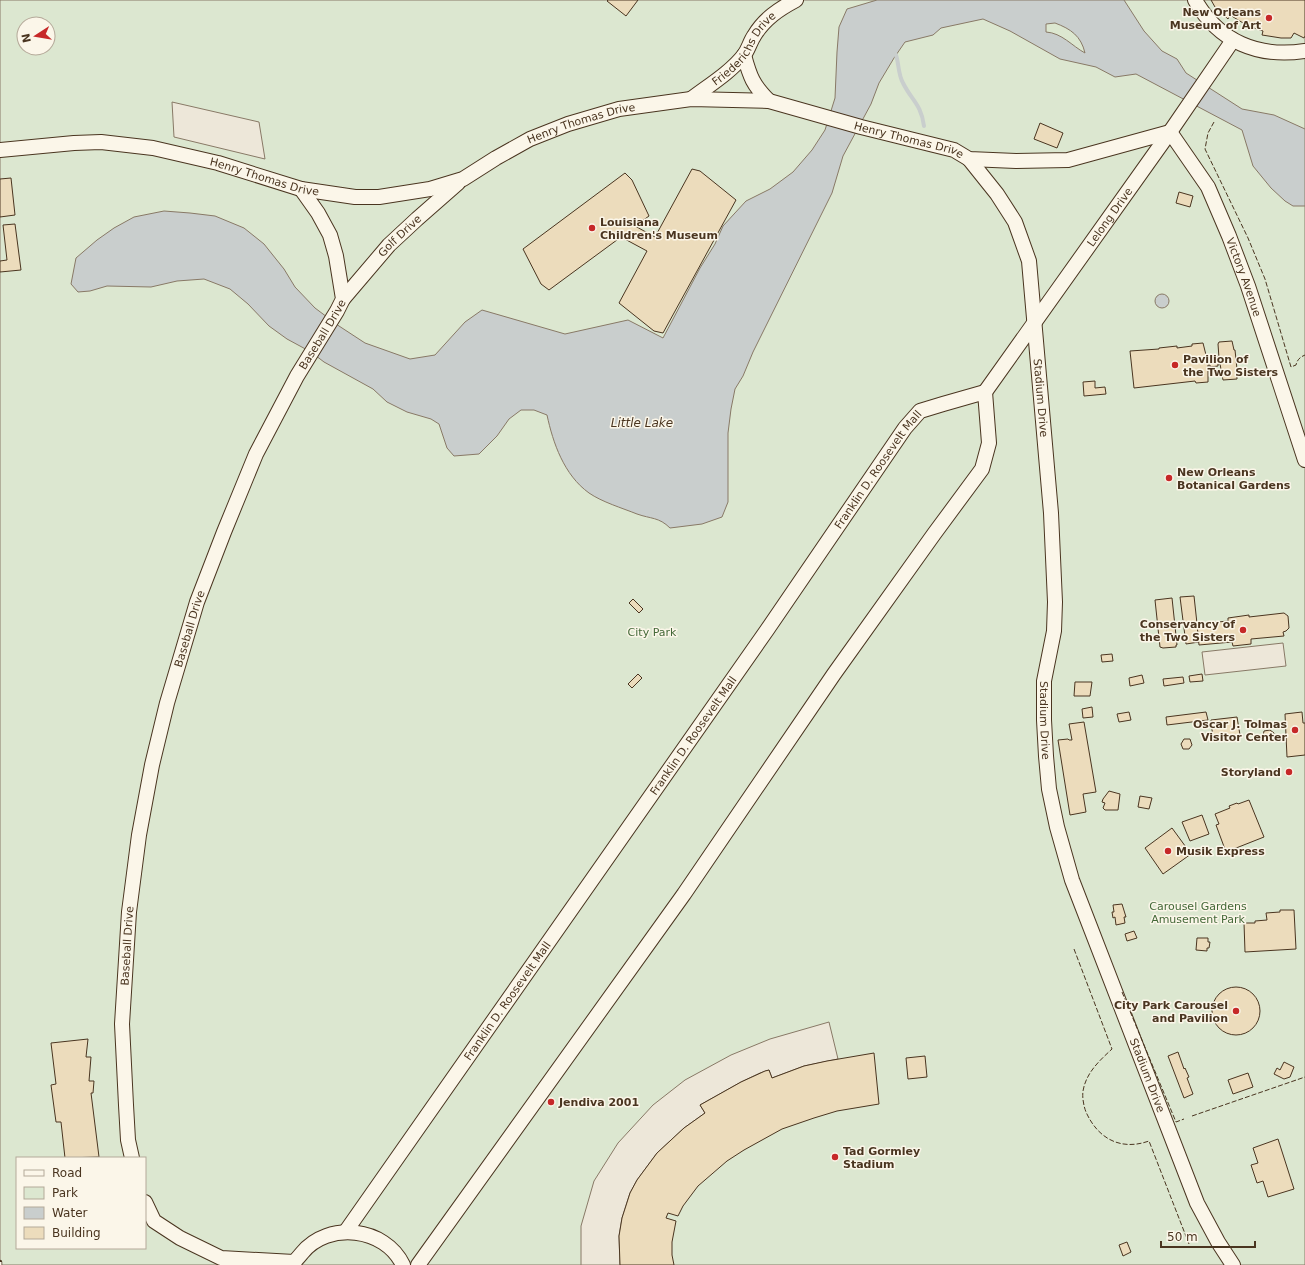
<svg xmlns="http://www.w3.org/2000/svg" width="1305" height="1265" font-family="'DejaVu Sans',sans-serif">
<rect width="100%" height="100%" fill="#fbf6e9"/>
<path fill="#dce7d0" stroke="#887966" fill-rule="evenodd" d="M0,0h1305v1265h-1305zM24,24h24v24h-24zM17,1158h128v90h-128z"/>
<g fill="#ede7d9" stroke="#887966">
<path d="M172,102l87,20 6,37 -91,-22z"/>
<path d="M1283,643l3,23 -81,9 -3,-23z"/>
<path d="M829,1022l9,37 -34,7 -32,12 -3,-8 -9,3 -19,9 -41,23 5,8 -21,15 -27,25 -20,27 -7,13 -8,25 -3,18 1,29h-39v-39l13,-45 24,-38 35,-38 32,-25 46,-25 39,-16z"/>
</g>
<g fill="#c9cecd" stroke="#887966" fill-rule="evenodd">
<path d="M877,0h247l20,31 18,20 15,8 9,14 56,36 32,6 31,14v77h-12l-8,-5 -14,-13 -18,-22 -11,-36 -106,-56 -21,3 -19,-10 -36,-8 -50,-28 -27,-12 -42,9 -8,7 -28,7 -11,16 -15,25 -8,21 -28,52 -11,37 -79,159 -10,24 -8,13 -4,20 -3,24v69l-6,15 -20,7 -32,4c-11,-11 -19,-9 -33,-14 -15,-6 -35,-12 -48,-21 -25,-18 -36,-50 -42,-78l-13,-5h-13l-12,9 -12,17 -18,18 -25,2 -7,-8 -8,-24 -8,-5 -24,-7 -20,-10 -14,-13 -49,-27 -13,-10 -24,-13 -18,-13 -21,-22 -18,-15 -26,-10 -27,2 -26,6 -44,-1 -17,5 -12,1 -7,-8 5,-26 21,-18 17,-12 20,-11 30,-6 26,2 25,3 29,12 20,16 20,25 11,18 20,21 24,18 26,17 45,16 25,-4 30,-33 17,-12 83,24 63,-14 35,18 37,-70 15,-24 8,-18 23,-25 24,-12 23,-17 19,-22 13,-20 10,-32 2,-46 2,-25 8,-18zM1055,23c16,6 26,13 30,30 -13,-7 -23,-20 -39,-21v-8z"/>
<circle cx="1162" cy="301" r="7"/>
</g>
<g fill="none" stroke-linecap="round" stroke-linejoin="round">
<path stroke="#c9cecd" stroke-width="4" d="M896,55c3,9 2,19 7,28 9,18 18,21 21,43"/>
</g>
<g fill="#ecdcbc" stroke="#4a3520">
<path d="M608,0h30l-12,16 -19,-15z"/>
<path d="M1211,0h94v36l-1,2 -10,-5 -3,5h-10l-19,-3 1,-4 -15,-5 -18,-11 -2,4 -13,-12z"/>
<path d="M1040,123l23,10 -6,15 -23,-9z"/>
<path d="M692,169l8,2 36,29 -73,133 -9,-2 -35,-28 28,-52 -26,-14 -72,53 -8,-6 -18,-35 102,-76 7,7 17,36 -14,10 20,11z"/>
<path d="M11,178l4,37 -15,2v-38z"/>
<path d="M1179,192l14,4 -3,11 -14,-4z"/>
<path d="M15,224l6,46 -21,2v-11l7,-1 -4,-35z"/>
<path d="M1232,341l2,9h1l2,19v10l-14,1 -3,-16h-2v2l-8,1v-2h-2v17l-12,1 -1,-2 -61,7 -4,-37 29,-2v-1l18,-2v2l15,-2v-2l11,-1 4,16h2v-2l8,-1v2h2l-1,-14 1,-2z"/>
<path d="M1095,381v7l10,-1 1,7 -22,2 -1,-14z"/>
<path d="M1194,596l5,46 -13,2 -6,-47z"/>
<path d="M1172,598l5,47h-1v2l-13,1 -3,-1 -5,-47z"/>
<path d="M633,599l10,10 -4,4 -10,-10z"/>
<path d="M1284,613l4,3 1,12 -3,3 -3,1 1,4 -33,3v5l-18,2 -1,-4 -33,3 -2,-21 31,-3v-3l21,-3v2z"/>
<path d="M1112,654l1,7 -11,1 -1,-7z"/>
<path d="M638,674l4,4 -10,10 -4,-4z"/>
<path d="M1202,674l1,7 -13,1 -1,-6z"/>
<path d="M1142,675l2,8 -14,3 -1,-8z"/>
<path d="M1183,677l1,6 -20,3 -1,-7z"/>
<path d="M1075,682h17l-2,14h-16z"/>
<path d="M1092,707l1,10 -10,1 -1,-9z"/>
<path d="M1129,712l2,8 -12,2 -2,-8z"/>
<path d="M1206,712l2,8 -41,5 -1,-8z"/>
<path d="M1302,712l1,11h2v32l-18,2 -2,-43z"/>
<path d="M1237,717l3,18 -27,4 -2,-19z"/>
<path d="M1084,722l12,70 -13,2 3,18 -16,3 -12,-75 10,-1 1,1h3l-3,-16z"/>
<path d="M1270,730l4,3 -1,6 -6,1 -4,-4 1,-5z"/>
<path d="M1184,739h6l2,6 -3,4h-6l-2,-5z"/>
<path d="M1109,791l11,3 -2,16h-13l-2,-2 2,-5 -3,-1 1,-3z"/>
<path d="M1140,796l12,2 -3,11 -11,-2z"/>
<path d="M1249,800l15,37 -38,15 -10,-27 3,-1 -4,-10 15,-6 -1,-2 8,-3 1,1z"/>
<path d="M1202,815l7,19 -19,7 -8,-19z"/>
<path d="M1172,828l19,26 -28,20 -18,-26z"/>
<path d="M1122,904l4,13h-2l1,6 -9,2 -1,-8 -2,1 -1,-6h2l-1,-7z"/>
<path d="M1280,910h14l2,39 -51,3 -1,-29h11v-2l12,-1 -1,-7 14,-1z"/>
<path d="M1134,931l3,7 -10,3 -2,-7z"/>
<path d="M1197,938h11v4h2l-1,6h-2v3l-11,-1z"/>
<circle cx="1236" cy="1011" r="24"/>
<path d="M88,1039l-2,18h5l-2,24h5l-1,12h-2l8,64 -34,1 -4,-36h-5l-5,-37 5,-1 -5,-41z"/>
<path d="M1178,1052l6,17 1,-1 4,9 -2,1 6,16 -9,4 -16,-42z"/>
<path d="M874,1053l5,51 -42,7 -23,7 -32,11 -38,21 -17,11 -29,25 -15,20 -5,10 -10,-3 -2,5 10,3 -4,21v13l2,10h-54l-1,-29 3,-18 8,-25 7,-13 20,-27 27,-25 21,-15 -5,-8 41,-23 24,-11 4,-1 3,8 32,-12 23,-5z"/>
<path d="M925,1056l2,21 -19,2 -2,-21z"/>
<path d="M1284,1062l10,5 -4,10 -6,2 -10,-5 3,-6 3,2z"/>
<path d="M1248,1073l5,14 -20,7 -5,-14z"/>
<path d="M1278,1139l16,50 -26,8 -5,-16 -6,2 -6,-18 7,-2 -5,-15z"/>
<path d="M1127,1242l4,10 -8,4 -4,-11z"/>
</g>
<g fill="none" stroke-linecap="round" stroke-linejoin="round">
<g stroke="#4a3520" stroke-width="16">
<g id="minor">
<path d="M1195,0c24,42 63,58 110,51"/>
<path d="M744,55c6,22 9,30 25,46"/>
<path id="s1" d="M691,99c17,-13 40,-27 53,-44 4,-5 6,-13 10,-19 10,-17 25,-27 42,-36"/>
<path id="s2" d="M1170,132l38,55 21,49 19,50 57,174"/>
<path id="s3" d="M0,150l74,-7 27,-1 52,6 65,15 83,26 54,8h24l51,-8 33,-10 33,-21 34,-19 38,-15 51,-15 72,-10 78,2 92,26 93,23 15,9 47,2 52,-1 102,-28"/>
<path id="s4" d="M969,159l28,35 18,28 14,39 22,252 4,89 -1,29 -10,50v39l2,36 3,33 8,38 15,53 125,323 21,39 15,23"/>
<path id="s5" d="M343,299l46,-54 28,-26 41,-36"/>
<path id="s6" d="M985,392l185,-260 63,-92"/>
<path id="s7" d="M132,1158l-4,-18 -2,-35 -4,-81 7,-112 10,-77 13,-70 15,-62 30,-101 27,-70 32,-78 41,-78 40,-65 6,-12 -7,-43 -6,-21 -12,-22 -17,-24"/>
<path d="M145,1202l9,19 26,17 41,20 73,4"/>
<path id="s8" d="M346,1231l421,-601 138,-202 15,-17 23,-7 42,-12 4,51 -7,26 -48,65 -100,140 -150,220 -266,371"/>
<path d="M293,1265c2,-5 6,-8 9,-12 26,-32 83,-26 101,12"/>
</g>
</g>
<use href="#minor" stroke="#fbf6e9" stroke-width="14"/>
<g stroke="#4a3520" stroke-width="4.5">
<path id="rail" d="M0,1262v3"/>
</g>
<use href="#rail" stroke="#fbf6e9" stroke-width="3" stroke-dasharray="9" stroke-linecap="butt"/>
<g stroke="#4a3520" stroke-width="1" stroke-dasharray="5 2" stroke-linecap="butt">
<path d="M1214,122l-6,11 -3,16 43,89 17,41 26,88 5,-2c1,-5 4,-8 9,-10"/>
<path d="M1074,949l38,100c-13,12 -26,24 -29,42 -1,7 1,16 3,21 12,27 35,39 63,29l40,103"/>
<path d="M1122,992l54,130 8,-3"/>
<path d="M1192,1116l113,-39"/>
</g>
</g>
<g fill="#c62828" stroke="#fbf6e9" stroke-width="1.5">
<circle cx="1269" cy="18" r="4"/>
<circle cx="592" cy="228" r="4"/>
<circle cx="1175" cy="365" r="4"/>
<circle cx="1169" cy="478" r="4"/>
<circle cx="1243" cy="630" r="4"/>
<circle cx="1295" cy="730" r="4"/>
<circle cx="1289" cy="772" r="4"/>
<circle cx="1168" cy="851" r="4"/>
<circle cx="1236" cy="1011" r="4"/>
<circle cx="551" cy="1102" r="4"/>
<circle cx="835" cy="1157" r="4"/>
</g>
<g text-anchor="middle" stroke-width="3" stroke-linejoin="round" paint-order="stroke">
<g font-size="11" font-weight="bold" fill="#4a3520" stroke="#fbf6e9" text-anchor="start">
<text x="1261" y="16" text-anchor="end">New Orleans<tspan x="1261" dy="13">Museum of Art</tspan></text>
<text x="600" y="226">Louisiana<tspan x="600" dy="13">Children's Museum</tspan></text>
<text x="1183" y="363">Pavilion of<tspan x="1183" dy="13">the Two Sisters</tspan></text>
<text x="1177" y="476">New Orleans<tspan x="1177" dy="13">Botanical Gardens</tspan></text>
<text x="1235" y="628" text-anchor="end">Conservancy of<tspan x="1235" dy="13">the Two Sisters</tspan></text>
<text x="1287" y="728" text-anchor="end">Oscar J. Tolmas<tspan x="1287" dy="13">Visitor Center</tspan></text>
<text x="1281" y="776" text-anchor="end">Storyland</text>
<text x="1176" y="855">Musik Express</text>
<text x="1228" y="1009" text-anchor="end">City Park Carousel<tspan x="1228" dy="13">and Pavilion</tspan></text>
<text x="559" y="1106">Jendiva 2001</text>
<text x="843" y="1155">Tad Gormley<tspan x="843" dy="13">Stadium</tspan></text>
</g>
<g font-size="11" fill="#4a3520" stroke="#fbf6e9">
<text dy="4" stroke="none"><textPath href="#s1" startOffset="74">Friederichs Drive</textPath></text>
<text dy="4" stroke="none"><textPath href="#s3" startOffset="604">Henry Thomas Drive</textPath></text>
<text dy="4" stroke="none"><textPath href="#s3" startOffset="940">Henry Thomas Drive</textPath></text>
<text dy="4" stroke="none"><textPath href="#s3" startOffset="269">Henry Thomas Drive</textPath></text>
<text dy="4" stroke="none"><textPath href="#s6" startOffset="215">Lelong Drive</textPath></text>
<text dy="4" stroke="none"><textPath href="#s5" startOffset="85">Golf Drive</textPath></text>
<text dy="4" stroke="none"><textPath href="#s2" startOffset="164">Victory Avenue</textPath></text>
<text dy="4" stroke="none"><textPath href="#s7" startOffset="861">Baseball Drive</textPath></text>
<text dy="4" stroke="none"><textPath href="#s4" startOffset="257">Stadium Drive</textPath></text>
<text dy="4" stroke="none"><textPath href="#s8" startOffset="929">Franklin D. Roosevelt Mall</textPath></text>
<text dy="4" stroke="none"><textPath href="#s7" startOffset="537">Baseball Drive</textPath></text>
<text dy="4" stroke="none"><textPath href="#s4" startOffset="581">Stadium Drive</textPath></text>
<text dy="4" stroke="none"><textPath href="#s8" startOffset="605">Franklin D. Roosevelt Mall</textPath></text>
<text dy="4" stroke="none"><textPath href="#s7" startOffset="213">Baseball Drive</textPath></text>
<text dy="4" stroke="none"><textPath href="#s8" startOffset="281">Franklin D. Roosevelt Mall</textPath></text>
<text dy="4" stroke="none"><textPath href="#s4" startOffset="953">Stadium Drive</textPath></text>
</g>
<g font-size="11" fill="#436837" stroke="#fbf6e9">
<text x="652" y="636">City Park</text>
<text x="1198" y="910">Carousel Gardens<tspan x="1198" dy="13">Amusement Park</tspan></text>
</g>
<g font-size="12" font-style="italic" fill="#4a3520" stroke="#fbf6e9">
<text x="642" y="427">Little Lake</text>
</g>
</g>
<rect x="16" y="1157" width="130" height="92" fill="#fbf6e9" stroke="#b4a999"/>
<rect x="24" y="1170" width="20" height="6" fill="#fbf6e9" stroke="#b4a999"/>
<text x="52" y="1177" font-size="12" fill="#4a3520">Road</text>
<rect x="24" y="1187" width="20" height="12" fill="#dce7d0" stroke="#b4a999"/>
<text x="52" y="1197" font-size="12" fill="#4a3520">Park</text>
<rect x="24" y="1207" width="20" height="12" fill="#c9cecd" stroke="#b4a999"/>
<text x="52" y="1217" font-size="12" fill="#4a3520">Water</text>
<rect x="24" y="1227" width="20" height="12" fill="#ecdcbc" stroke="#b4a999"/>
<text x="52" y="1237" font-size="12" fill="#4a3520">Building</text>
<g transform="translate(36 36) rotate(258)"><circle r="19" fill="#fbf6e9" stroke="#b4a999"/>
<path d="M0-3L7 15L0 10L-7 15Z" fill="#c62828"/>
<text y="-6" font-size="11" font-weight="bold" text-anchor="middle" fill="#4a3520">N</text>
</g>
<path d="M1161 1241v6h94v-6" fill="none" stroke="#4a3520" stroke-width="2"/>
<text x="1167" y="1241" font-size="12" fill="#4a3520" stroke="#fbf6e9" stroke-width="3" paint-order="stroke">50 m</text>
</svg>
